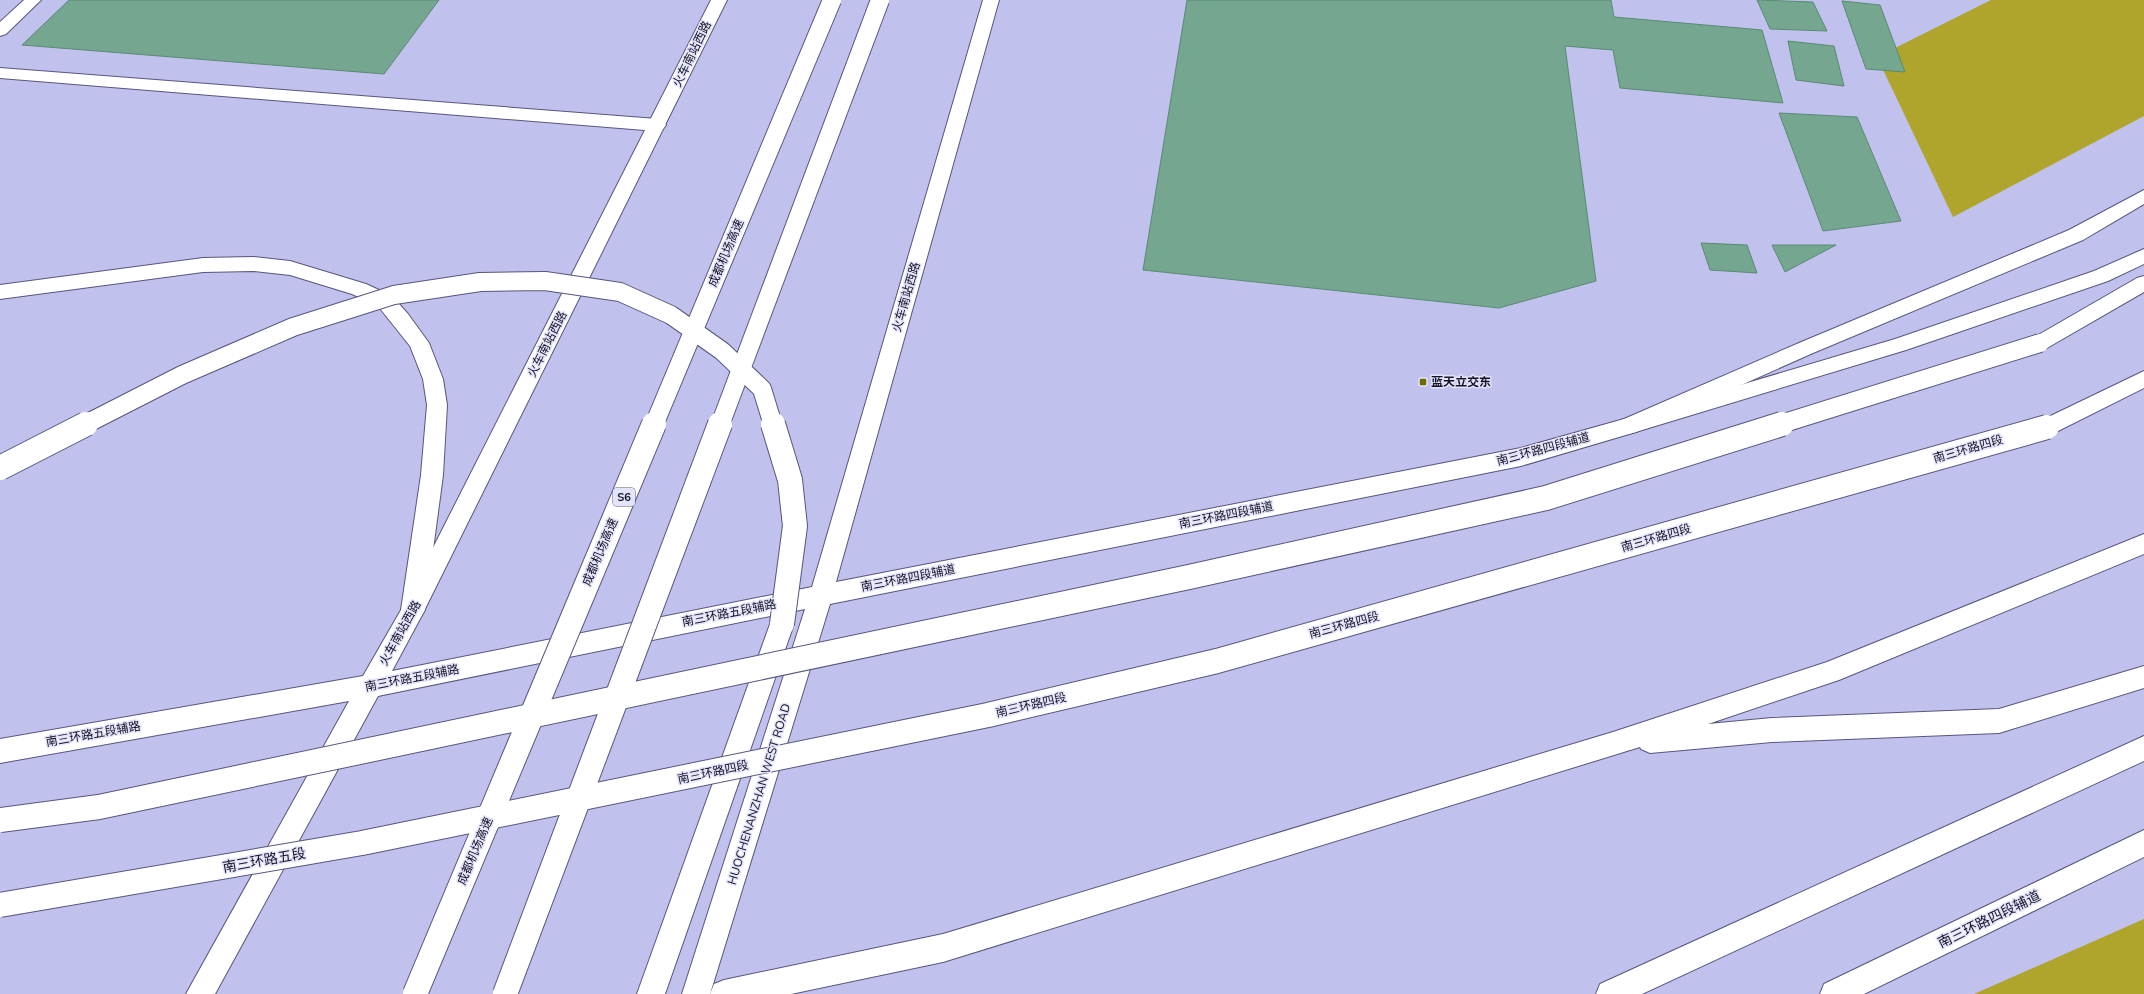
<svg xmlns="http://www.w3.org/2000/svg" width="2144" height="994" font-family="Mulish,'Noto Sans SC',sans-serif">
<rect width="100%" height="100%" fill="#c0c1ed"/>
<g fill="#b0a52c">
<path d="M1991,0h153v116l-191,101 -76,-160z"/>
<path d="M2144,919v75h-170z"/>
</g>
<g fill="#75a68f" stroke="#5a8a74">
<path d="M69,0h370l-55,74 -362,-29z"/>
<path d="M1187,0h424l3,17 148,13 21,73 -163,-15 -7,-38 -48,-4 31,235 -97,27 -356,-38z"/>
<path d="M1757,0l56,2 14,29 -57,-2z"/>
<path d="M1842,1l38,4 25,67 -39,-3z"/>
<path d="M1788,41l46,5 10,40 -48,-6z"/>
<path d="M1779,113l78,4 44,104 -78,10z"/>
<path d="M1701,243l46,2 10,28 -47,-3z"/>
<path d="M1772,245h64l-51,27z"/>
</g>
<g fill="none" stroke-linecap="round" stroke-linejoin="round">
<g stroke="#57567d" stroke-width="2">
<g id="service">
<path d="M24,0h17l-35,34 -6,2v-14z"/>
<path d="M0,68l657,51 6,2 3,4 -3,4 -6,2 -657,-53z"/>
</g>
</g>
<g stroke="#57567d" stroke-width="2">
<g id="secondary">
<path d="M711,0h16l-306,617 -29,54 420,-84 171,-587h16l-163,582 685,-134 103,-29 175,-76 270,-113 75,-40v14l-61,36 -270,113 -177,79 -115,34 -691,138 -120,390h-28l123,-385 -427,87 -163,298h-29l163,-293 -349,62v-24l363,-63 42,-73z"/>
<path d="M2144,830v27l-280,137h-44l4,-10z"/>
</g>
</g>
<g stroke="#57567d" stroke-width="2">
<g id="primary">
<path d="M2144,249v15l-36,17 -202,69 -277,84 -7,-2 -4,-6 4,-6 7,-2 266,-79 199,-68z"/>
<path d="M253,257l37,4 76,23 26,12 16,18 21,29 14,36 4,26 -4,70 -18,135 -4,7 -8,3 -8,-3 -4,-7 20,-135 6,-70 -4,-26 -13,-33 -32,-40 -26,-12 -62,-19 -37,-4 -50,1 -203,27v-14l203,-27z"/>
<path d="M2144,276v16l-97,56 -7,3 -7,-3 -3,-5 3,-5 104,-60z"/>
</g>
</g>
<g stroke="#57567d" stroke-width="2">
<g id="trunk">
<path d="M2144,371v17l-90,45 -7,2 -7,-2 -4,-6 4,-6z"/>
<path d="M2144,534v20l-305,126 -131,44 64,-6 227,-9 145,-43v22l-145,45 -227,9 -122,11 -9,-4 -1,-2 -697,215 -152,32h-81l4,-10 10,-4 219,-46 670,-202 214,-70z"/>
</g>
</g>
<g stroke="#57567d" stroke-width="2">
<g id="motorway">
<path d="M782,614l8,3 4,7 -129,370h-28l133,-370 4,-7z"/>
<path d="M2144,736v25l-502,233h-46l4,-10z"/>
</g>
</g>
<use href="#service" fill="#fff" fill-rule="evenodd"/>
<use href="#secondary" fill="#fff" fill-rule="evenodd"/>
<use href="#primary" fill="#fff" fill-rule="evenodd"/>
<use href="#trunk" fill="#fff" fill-rule="evenodd"/>
<use href="#motorway" fill="#fff" fill-rule="evenodd"/>
<g stroke="#57567d" stroke-width="20" stroke-linecap="butt">
<path id="primary-bridge-far1" d="M1778,425l262,-82"/>
</g>
<g stroke="#57567d" stroke-width="26" stroke-linecap="butt">
<path id="primary-bridge" d="M0,820l99,-13 1090,-230 357,-79 236,-74"/>
</g>
<g stroke="#57567d" stroke-width="26" stroke-linecap="butt">
<path id="trunk-bridge" d="M0,905l362,-62 626,-128 229,-54 830,-234"/>
</g>
<g stroke="#57567d" stroke-width="20" stroke-linecap="butt">
<g id="motorway-bridge-far1">
<path d="M84,425l98,-50 111,-48 101,-32 86,-13 65,-1 75,11 51,23 51,36 40,38 11,36"/>
<path d="M654,425l178,-425"/>
<path d="M720,425l160,-425"/>
</g>
</g>
<g stroke="#57567d" stroke-width="26" stroke-linecap="butt">
<g id="motorway-bridge">
<path d="M773,424l17,56 5,46 -13,98"/>
<path d="M0,468l86,-44"/>
<path d="M415,994l239,-570"/>
<path d="M505,994l215,-570"/>
</g>
</g>
<use href="#primary-bridge-far1" stroke="#fff" stroke-width="18"/>
<use href="#primary-bridge" stroke="#fff" stroke-width="24"/>
<use href="#trunk-bridge" stroke="#fff" stroke-width="24"/>
<use href="#motorway-bridge-far1" stroke="#fff" stroke-width="18"/>
<use href="#motorway-bridge" stroke="#fff" stroke-width="24"/>
</g>
<rect fill="#706800" stroke="#e3e4fb" stroke-width="1.5" x="1419" y="378" width="8" height="8" rx="2"/>
<g text-anchor="middle" stroke-width="3" stroke-linejoin="round" paint-order="stroke">
<rect fill="#e3e4fb" stroke="#535264" stroke-width="1" x="613" y="488" width="22" height="18" rx="3"/>
<g font-size="11" font-weight="bold" fill="#151424">
<text x="624" y="501">S6</text>
</g>
<g font-size="12" fill="#151424" stroke="#e3e4fb">
<text transform="translate(692 54) rotate(-64)" y="4">火车南站西路</text>
<text transform="translate(726 253) rotate(-67)" y="4">成都机场高速</text>
<text transform="translate(906 297) rotate(-74)" y="4">火车南站西路</text>
<text transform="translate(547 344) rotate(-63)" y="4">火车南站西路</text>
<text transform="translate(1543 449) rotate(-15)" y="4">南三环路四段辅道</text>
<text transform="translate(1968 449) rotate(-16)" y="4">南三环路四段</text>
<text transform="translate(1226 515) rotate(-11)" y="4">南三环路四段辅道</text>
<text transform="translate(1656 538) rotate(-16)" y="4">南三环路四段</text>
<text transform="translate(600 552) rotate(-67)" y="4">成都机场高速</text>
<text transform="translate(908 578) rotate(-11)" y="4">南三环路四段辅道</text>
<text transform="translate(729 613) rotate(-11)" y="4">南三环路五段辅路</text>
<text transform="translate(1344 625) rotate(-15)" y="4">南三环路四段</text>
<text transform="translate(400 633) rotate(-61)" y="4">火车南站西路</text>
<text transform="translate(412 678) rotate(-11)" y="4">南三环路五段辅路</text>
<text transform="translate(1031 705) rotate(-13)" y="4">南三环路四段</text>
<text transform="translate(93 734) rotate(-10)" y="4">南三环路五段辅路</text>
<text transform="translate(713 772) rotate(-12)" y="4">南三环路四段</text>
<text transform="translate(759 794) rotate(-73)" y="4">HUOCHENANZHAN WEST ROAD</text>
<text transform="translate(475 851) rotate(-67)" y="4">成都机场高速</text>
</g>
<g font-size="12" font-weight="bold" fill="#151424" stroke="#e3e4fb" text-anchor="start">
<text x="1431" y="386">蓝天立交东</text>
</g>
<g font-size="14" fill="#151424" stroke="#e3e4fb">
<text transform="translate(264 860) rotate(-10)" y="5">南三环路五段</text>
<text transform="translate(1989 919) rotate(-26)" y="5">南三环路四段辅道</text>
</g>
</g>
</svg>
